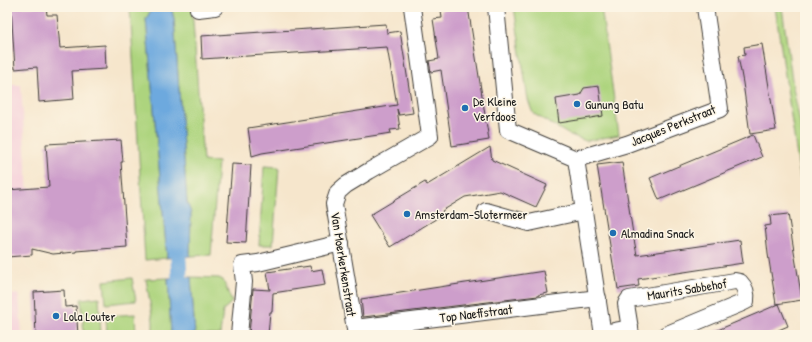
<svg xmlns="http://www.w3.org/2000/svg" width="812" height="342" font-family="'Patrick Hand',sans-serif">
<rect width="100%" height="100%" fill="#fcf5e5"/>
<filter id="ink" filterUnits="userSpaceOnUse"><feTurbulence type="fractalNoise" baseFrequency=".025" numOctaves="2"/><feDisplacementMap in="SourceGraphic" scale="8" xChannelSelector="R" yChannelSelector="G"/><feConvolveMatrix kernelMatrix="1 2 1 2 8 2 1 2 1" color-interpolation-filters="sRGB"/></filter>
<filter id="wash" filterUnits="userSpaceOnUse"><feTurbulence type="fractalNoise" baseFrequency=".012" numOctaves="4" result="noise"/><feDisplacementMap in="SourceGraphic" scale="16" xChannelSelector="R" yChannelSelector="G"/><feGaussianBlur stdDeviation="0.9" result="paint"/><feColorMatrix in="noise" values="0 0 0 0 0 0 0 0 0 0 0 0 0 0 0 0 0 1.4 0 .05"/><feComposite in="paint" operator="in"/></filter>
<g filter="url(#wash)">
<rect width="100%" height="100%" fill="#f6e6cc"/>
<g fill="#f5cfda">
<path d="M7,85h14l11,172 -25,2z"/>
<path d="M19,294l3,41h-15v-40z"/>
</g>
<g fill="#add47e" stroke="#64784d">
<path d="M130,7h23l-7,12 21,239 -22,2z"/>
<path d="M171,7h21l11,154 15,1 -7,93 -21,1 1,-43 -4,-11 -13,-183z"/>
<path d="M514,7h87l18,128 -33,6 -18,-7 -34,-20 -2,-3 -4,-11z"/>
<path d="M775,7h7l11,80 12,61v63z"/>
<path d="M264,166l15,1 -6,78h-14z"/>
<path d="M191,277l28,1 4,2 9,22 -9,8 -3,25h-25z"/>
<path d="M132,278l4,23 -30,3 -2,-23z"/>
<path d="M168,278l3,57h-18v-14l-7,-42z"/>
<path d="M99,297l2,38h-17l-3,-36z"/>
<path d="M135,314l1,21h-29l-1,-19z"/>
</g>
<g fill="#6da9de" stroke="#44627d">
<path d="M153,7h18l3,12 13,183 4,11 -1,43 -23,2 -21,-239z"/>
<path d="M191,277l4,58h-24l-3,-57z"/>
</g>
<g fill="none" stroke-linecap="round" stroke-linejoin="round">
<path stroke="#6da9de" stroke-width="16" d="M177,235l6,100"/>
</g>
<g id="blocks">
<g fill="#cd9ecb">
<path d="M11,7h35l1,8h10l3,33 45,-3 1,24 -34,2 2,28 -35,3 -2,-35 -22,2z"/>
<path d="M462,7h6l21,133 -37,6 -11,-76 -10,2 -2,-11 10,-2 -6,-40 9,-1 -1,-8z"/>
<path d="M386,24l1,9 13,-2 13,82 -14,2 -2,-6 3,20 -10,1 1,3 -129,20 -10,3 -4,-28 149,-23 -10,-58 -185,12 -1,-23z"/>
<path d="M762,44l14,86 -26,4 -7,-51 -5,-27 7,-1 -1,-8z"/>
<path d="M599,86l4,30 -44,7 -3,-24 24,-4 4,-7z"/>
<path d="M753,135l9,22 -103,43 -9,-22z"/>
<path d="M121,140l2,22h-2l6,85 -51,4v1l-23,2 -21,-5v6l-25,2v-67l42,-3 -3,-43z"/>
<path d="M490,147l2,13 55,25 -11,22 -36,-16 -35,6 -23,14 2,3 -54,33 -20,-32 55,-33 2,3z"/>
<path d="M622,162l11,72 4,21 103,-15 3,23 -105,16 1,7 -21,3 -3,-19h-1l-17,-105z"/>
<path d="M232,164l19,1 -5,78 -20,-1z"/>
<path d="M788,214l14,86 -26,4 -8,-50 -3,-28 6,-1 -1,-9z"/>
<path d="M310,266l1,5 11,-2 3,16 -52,8 -1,19h-2l-2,23h-19l4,-46 17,1 -3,-18z"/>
<path d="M544,271l4,22 -10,2v1l-175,21 -2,-18z"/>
<path d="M64,290l1,17 11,-1 2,29h-42l-2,-43z"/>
<path d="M779,304l9,22 -21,9h-61z"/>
</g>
</g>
</g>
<g filter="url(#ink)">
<use href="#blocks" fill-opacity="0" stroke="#3d3a36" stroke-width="1"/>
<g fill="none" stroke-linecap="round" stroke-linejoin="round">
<g stroke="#3d3a36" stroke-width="18">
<g id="minor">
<path d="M496,7l12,123 68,29 27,176"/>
<path d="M198,9l17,-2"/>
<path d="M576,159l51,-15 93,-35 -15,-102"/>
<path d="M486,211l43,12 55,-12"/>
<path d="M355,328l243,-30"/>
<path d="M603,333l27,-5"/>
<path d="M239,335l5,-53 -2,-17 16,-2 83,-20"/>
<path d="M356,335l-22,-131 4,-12 8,-7 23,-14 61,-35 -18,-129"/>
<path d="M631,335l-5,-31 1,-2 2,-3 106,-18 5,1c5,5 7,12 6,19l-4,2 -77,32"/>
</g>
</g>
<use href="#minor" stroke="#fff" stroke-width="16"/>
</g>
</g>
<g fill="#1f6fb2" stroke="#fcf5e5" stroke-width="1.5">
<circle cx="577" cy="104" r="4"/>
<circle cx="465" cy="108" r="4"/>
<circle cx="407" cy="214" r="4"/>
<circle cx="613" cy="233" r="4"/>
<circle cx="56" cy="316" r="4"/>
</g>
<g text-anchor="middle" stroke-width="3" stroke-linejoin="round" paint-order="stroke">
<g font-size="13" fill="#1c1c1c" stroke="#fcf5e5" text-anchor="start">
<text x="473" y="106">De Kleine<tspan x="473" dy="15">Verfdoos</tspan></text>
<text x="585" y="109">Gunung Batu</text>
<text x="415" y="219">Amsterdam-Slotermeer</text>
<text x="621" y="238">Almadina Snack</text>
<text x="64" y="321">Lola Louter</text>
</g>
<g font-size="13" fill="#1c1c1c" stroke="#fcf5e5">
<text transform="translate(673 125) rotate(-22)" y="5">Jacques Perkstraat</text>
<text transform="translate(344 264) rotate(81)" y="5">Van Moerkerkenstraat</text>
<text transform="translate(687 289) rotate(-9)" y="5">Maurits Sabbehof</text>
<text transform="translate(476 313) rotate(-7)" y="5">Top Naeffstraat</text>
</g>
</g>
<rect width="812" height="342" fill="none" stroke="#fcf5e5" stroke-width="24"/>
</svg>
